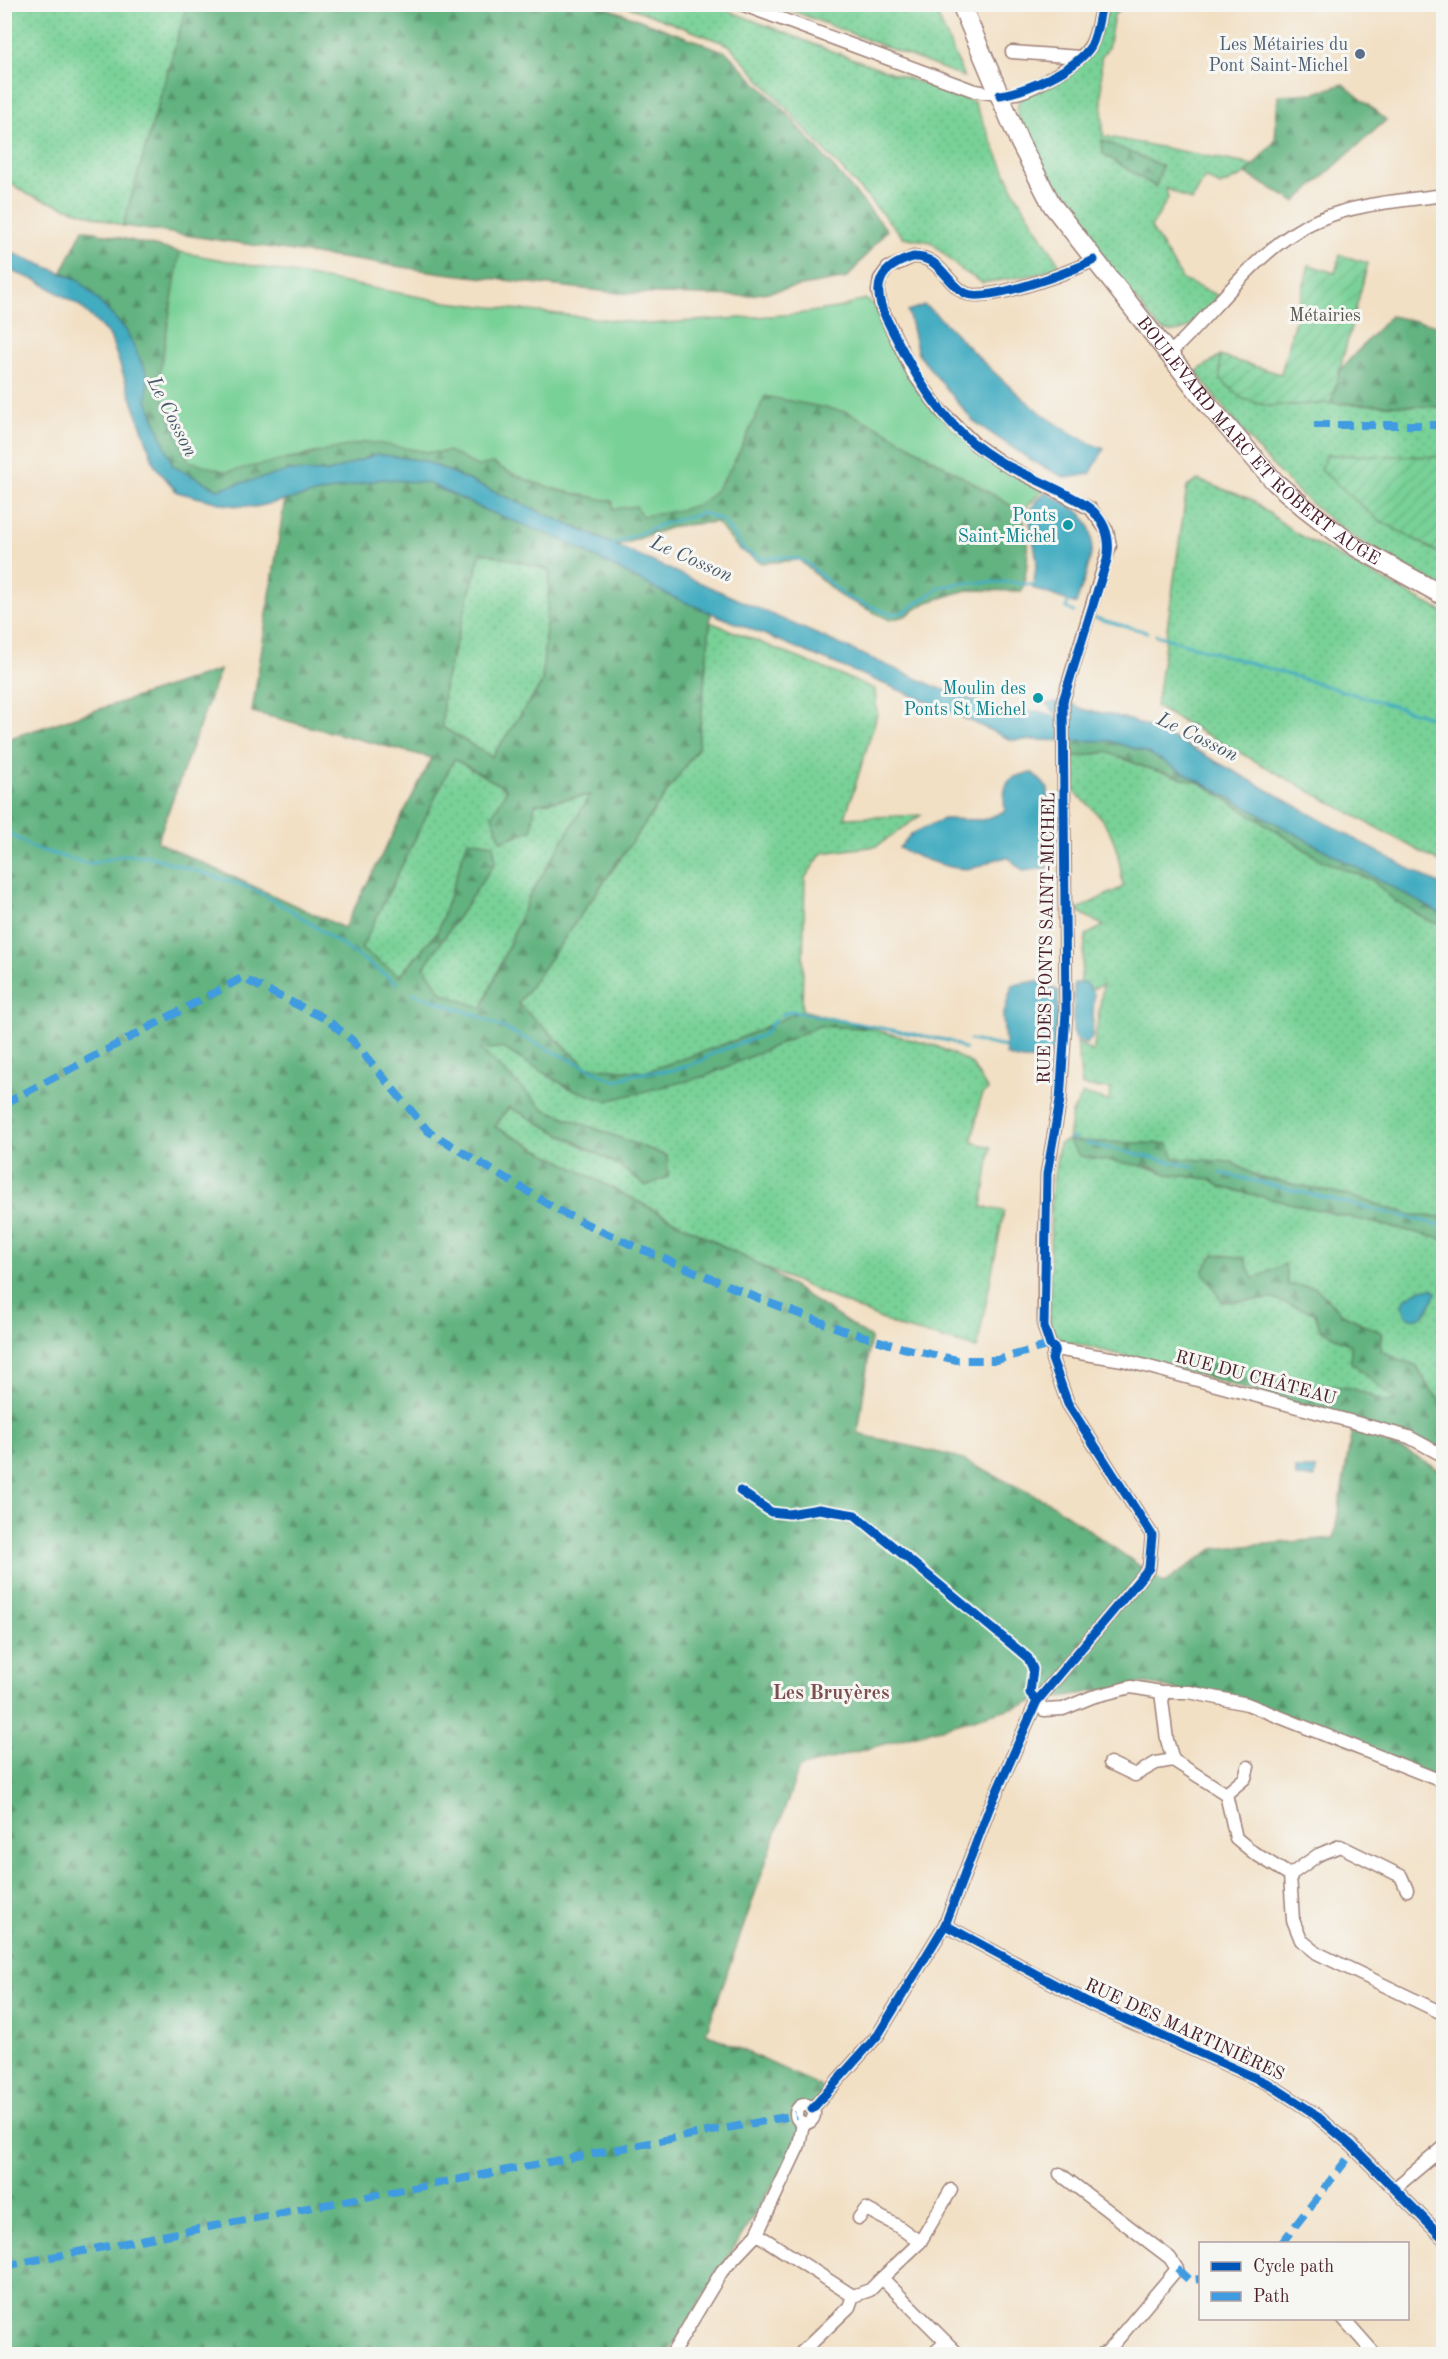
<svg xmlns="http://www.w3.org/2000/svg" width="1448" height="2359" font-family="'Old Standard TT',serif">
<defs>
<pattern id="grass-dots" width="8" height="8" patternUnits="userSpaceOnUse" patternTransform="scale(1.5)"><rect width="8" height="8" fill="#78d197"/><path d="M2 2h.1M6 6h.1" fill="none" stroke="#69b382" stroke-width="1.8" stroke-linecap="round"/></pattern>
<pattern id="forest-firs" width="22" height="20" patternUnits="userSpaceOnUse" patternTransform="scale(1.5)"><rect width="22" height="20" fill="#62b380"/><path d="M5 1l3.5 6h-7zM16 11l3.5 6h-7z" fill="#539169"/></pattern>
<pattern id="garden-furrows" width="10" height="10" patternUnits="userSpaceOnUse" patternTransform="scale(1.5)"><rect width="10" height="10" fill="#78d197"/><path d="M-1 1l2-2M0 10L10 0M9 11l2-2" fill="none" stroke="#69b382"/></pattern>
</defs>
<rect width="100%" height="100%" fill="#f6f6f2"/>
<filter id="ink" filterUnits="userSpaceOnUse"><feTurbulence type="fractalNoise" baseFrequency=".0167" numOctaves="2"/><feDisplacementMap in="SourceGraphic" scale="12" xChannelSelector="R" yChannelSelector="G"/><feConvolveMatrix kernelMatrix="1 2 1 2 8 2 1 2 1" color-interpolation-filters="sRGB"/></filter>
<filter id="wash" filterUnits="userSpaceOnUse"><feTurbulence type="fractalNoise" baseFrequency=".008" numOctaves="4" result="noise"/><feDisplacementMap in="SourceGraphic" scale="24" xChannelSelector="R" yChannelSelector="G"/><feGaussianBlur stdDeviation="1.35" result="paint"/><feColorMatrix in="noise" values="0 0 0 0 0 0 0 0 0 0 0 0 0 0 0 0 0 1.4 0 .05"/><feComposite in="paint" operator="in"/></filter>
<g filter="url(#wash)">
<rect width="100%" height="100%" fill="#f2e0c5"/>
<g fill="url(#grass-dots)" stroke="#617861" stroke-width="1.5" fill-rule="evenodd">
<path d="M4,5h183l-64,221 -94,-31 -24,-15z"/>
<path d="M624,5h90l112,44 148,53 41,91 46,74 -28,8 -50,8 -22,-13 -30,-28 -28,-5 -174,-192z"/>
<path d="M777,5h156l31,72z"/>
<path d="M1111,5h16l-13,10 -6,33 -7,10 2,78 150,29 -7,9 -26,12 -15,-9 -13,24 -26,-13 2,10 -17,30 32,52 36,16c-16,17 -33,45 -59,33 -49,-60 -100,-117 -131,-188 -7,-14 -16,-28 -9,-43l50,-27zM1102,141l60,25 -6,21h-1z"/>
<path d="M1220,356v23l48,27 63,-3 112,4v50l-117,-2 51,64 66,36v33c-41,-23 -85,-44 -121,-75 -49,-40 -88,-92 -126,-141z"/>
<path d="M1198,480l52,19 47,35 146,78v252l-287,-157 31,-220z"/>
<path d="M481,551l69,19 -8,113 -50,74 -50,-30 2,-42z"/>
<path d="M710,622l165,67 2,26 -32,103 76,-3 -44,31 -55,7 -17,25 -3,132 -63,29 -94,33 -58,-5 -69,-63 180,-256z"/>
<path d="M1107,752l37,15 57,16 122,78 49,19 22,20 37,22 12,2v293l-32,-2 -64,-20 -89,-18 -27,-15 -58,-4 -5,-14 -99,-3 99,33 43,5 10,8 222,52v164l-13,-13 -13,-23 -36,-16 1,-18 -38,-18 -29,-28 -27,-2 -4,-20 -62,37 51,-3 42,14 5,16 31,16v17l45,37 -9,4 -35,-15 -119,-9 -33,-16v12l-127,-32 -11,2 -9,-10 -4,-16 2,-125 8,-50 9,-4 4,-27 11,-19 26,7 2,-12 -29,-3 -5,-44 16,10 10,-67 -24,9 7,-59 18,-9 -28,-16 47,-23c-6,-52 -13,-64 -52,-98l-1,-31z"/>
<path d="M454,759l53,30 -15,27 43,-12 56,-9 -62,102 -47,111 -40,-15 -18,-26 71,-106 -27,-20 -30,90 -39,45 -38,-27z"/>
<path d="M819,1026l49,2 68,18 35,17 17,27 -7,6 -9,46 19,5 -9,60 22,4 -27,137 -78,-21 -136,-60 -268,-140 14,-20 106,56 31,22 21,-29 -123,-47 -65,-60 24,-1 66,40 137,-12z"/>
</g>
<g fill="url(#forest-firs)" stroke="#566956" stroke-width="1.5" fill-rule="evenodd">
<path d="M597,4l129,48 60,60 101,118 -40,48 -102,18 -126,-3 -176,-20 -320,-47 64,-221z"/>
<path d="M1343,84l43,36 -91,82 -49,-28 29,-33 3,-46 37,-2z"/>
<path d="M1102,140l60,26 -6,21 -53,-33z"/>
<path d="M83,229l97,23 -21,127 6,26 24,55c34,0 69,3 102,-1 25,-3 51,-17 76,-17 28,0 56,15 82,9l28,15 16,-3c36,23 78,30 120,38l1,8 22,-3 6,10c17,-2 49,-6 63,-16 24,-17 47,-77 60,-104l82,16 37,18 138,82c7,31 8,48 0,79l-55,-1 -42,13 -20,13 -15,4 -50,-24 -41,-36 -38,3 -23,-15 -22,-26 -41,4 -57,20 -193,-85 -30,-4 316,156 -13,135 -180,256 69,63 58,5 94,-33 63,-29 66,18 -49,-2 -113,50 -100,25 -37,-13 -66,-40 -23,1 64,60 123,47 1,21 -22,9 -31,-23 -106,-56 -14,20 268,140 108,71 -13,96 99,23 95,47 112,79 49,-34 121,-11 18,-108 53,21 38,21v313l-166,-73 -132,-29 -108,18 -238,67 -93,265 125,58 -163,263h-663l-1,-1614 216,-70 -63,172 187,86 88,-170 -180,-46 37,-240 -71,17 -45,-23 -26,-66 1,-24 -69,-96 -17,-8zM481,552l69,18 -8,113 -50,74 -50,-30 2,-42zM454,759l53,30 -15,27 9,25 31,-11 3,-26 55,-9 -61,102 -47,111 -40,-15 -18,-26 72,-106 -3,-17 -25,-4 -30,91 -38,45 -39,-27z"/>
<path d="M1390,316l53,10v81l-112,-4 10,-34z"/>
<path d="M1109,732l334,173v19l-12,-2 -37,-22 -22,-20 -49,-19 -122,-78 -57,-16 -37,-15 -37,6 -4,-5 1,-14z"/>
<path d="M1068,1141l100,3 6,14 57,4 27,15 89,18 64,20 32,2v22l-222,-52 -10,-8 -44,-5 -12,-6 -75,-12z"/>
<path d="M1214,1254l30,4 9,21 32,-15 3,21 27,2 29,28 38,18 -1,18 36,16 13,23 13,13v48l-243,-76v-13l26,4 8,13 118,9 35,15 8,-3 -44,-38v-17l-31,-16 -5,-16 -42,-14 -51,3 -19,-31z"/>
</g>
<path fill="#78d197" stroke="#617861" stroke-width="1.5" d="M180,252l267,50 202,22 149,-10 44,-7 23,-8 10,6 42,85 33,37 94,62 -22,23 -138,-82 -37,-18 -82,-16c-13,27 -36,87 -60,104 -14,10 -46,14 -63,16l-6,-10 -23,3v-8c-42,-8 -84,-15 -120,-38l-16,3 -28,-15c-23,5 -58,-8 -84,-9l-138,30 -38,-11 -24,-56 -6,-26z"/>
<g fill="url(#garden-furrows)" stroke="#617861" stroke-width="1.5">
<path d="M1340,255l28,8 -37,140 -63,3 -25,-7 -23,-20v-23l61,18 28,-109 26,8z"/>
<path d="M1326,455l117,2v98l-66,-36 -56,-49z"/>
</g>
<g fill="#42acc1" stroke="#466676" stroke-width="1.5">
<path d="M5,250l74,30 47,50 22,46 -1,24 26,66 45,23 71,-18 40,1 48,-18 48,7 511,226 72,25 30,-1 21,6 8,-5h-13l-7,-8c28,-8 24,5 43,7 55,7 97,35 145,61 70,38 138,79 208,114v29l-295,-162 -38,-12 -99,-1 -73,-34 -268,-110 -110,-57 -75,-29 -57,-27 -46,-4 -127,28 -27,-2 -51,-13 -22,-26 -45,-130 -30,-30 -42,-25 -33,-12z"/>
<path d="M924,305c20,14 33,31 50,48 38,37 80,77 130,96l-14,25 -24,4 -32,-16 -61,-41 -55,-67 -10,-43z"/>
<path d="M1045,492c11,6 24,12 33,19 28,23 6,67 -2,93l-43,-16 4,-28 -9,-48z"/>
<path d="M1033,773l15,15v80l-25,3 -14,-13c-16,0 -18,4 -32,9 -19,7 -60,-10 -78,-19l12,-14 32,-15 41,1 21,-9c-3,-25 0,-36 28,-38z"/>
<path d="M1037,981l22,10 -3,61c-18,10 -31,11 -50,3l-3,-38 9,-32z"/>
<path d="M1074,983h12l8,11 -2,44 -6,6 -10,-5 -3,-9z"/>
<path d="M1421,1289h13l2,4c-6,11 -10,31 -29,24l-5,-12 4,-7z"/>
<path d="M1296,1469h20l-1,9 -19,-1z"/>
</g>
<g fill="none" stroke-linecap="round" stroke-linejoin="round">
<g stroke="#42acc1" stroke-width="3">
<path d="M611,545l52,-21 40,-11 20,8 21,29 16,9 24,-2 19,3 43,37 45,17 13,-2 37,-25 21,-4 46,-1 26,3"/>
<path d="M1069,600l-3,8 8,4"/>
<path d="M1095,618l52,14"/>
<path d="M1156,635l288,86"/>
<path d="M4,830l29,18 56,16 35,-9 25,1 102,32 40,22 106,73"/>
<path d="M413,993l65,23 138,65 18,-7 40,-4 27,-9 12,-8 50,-18 12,-15"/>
<path d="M781,1015l10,-4 159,30 15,8"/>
<path d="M970,1040l36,7"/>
<path d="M1070,1138l5,1"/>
<path d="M1085,1143l110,24"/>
<path d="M1221,1173l223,53"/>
</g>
</g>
</g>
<g filter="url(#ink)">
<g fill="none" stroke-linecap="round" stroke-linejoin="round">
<g stroke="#9e8078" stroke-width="15">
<g id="street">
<path d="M741,4l234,87c14,2 28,5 42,2 19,-5 64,-30 74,-48 6,-11 8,-28 11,-41"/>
<path d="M1012,52l68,5"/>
<path d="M1170,353c46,-42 90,-109 148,-133 39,-17 84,-19 126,-25"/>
<path d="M1055,1349l-5,-4 -6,-18v-58l3,-95 13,-74 6,-87 -3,-312 47,-155 -3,-15 -16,-22 -89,-46 -26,-18 -36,-35 -27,-37 -32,-66 -3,-16 2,-12 8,-11 25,-11c27,-1 32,25 52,36 20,11 107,-22 129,-33"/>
<path d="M1055,1349l68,11 286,77 35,19"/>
<path d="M1161,1692l6,48 6,20 53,34 10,44 18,15 36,22 3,45 8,20 16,13 127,61"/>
<path d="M1037,1701l7,9 19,-1 29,-12 39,-10 30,5h28l58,12 197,78"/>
<path d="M1110,1763l25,12 21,-12 17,-3"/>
<path d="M1226,1794l19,-16 3,-11"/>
<path d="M1290,1875l28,-20 22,-9 61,30 6,14"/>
<path d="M945,1925l148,80 176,79 43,28 39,33 93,94"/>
<circle cx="805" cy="2114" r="9"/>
<path d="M812,2109l66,-74 67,-110 44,-116 48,-108 112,-133 3,-33 -84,-131 -16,-45 3,-10"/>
<path d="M1060,2174l110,84 7,11 -70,83 -5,2"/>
<path d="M1395,2188l49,-41"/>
<path d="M859,2218l7,-9 30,16 24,17"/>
<path d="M757,2234l96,62"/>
<path d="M882,2278l38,-36 31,-52"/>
<path d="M853,2296l17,-6 12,-12 76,76"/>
<path d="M1343,2318l32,36"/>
<path d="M672,2354l50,-83 35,-37 42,-89 4,-22"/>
<path d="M800,2354l49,-47 4,-11"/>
<path d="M933,2354l13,-12"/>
</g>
</g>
<g stroke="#9e8078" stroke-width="21">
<g id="primary">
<path id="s1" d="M961,4l58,137 33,64 159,203 64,74 30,26 49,38 90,50"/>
</g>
</g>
<use href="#street" stroke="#fff" stroke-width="12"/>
<use href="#primary" stroke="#fff" stroke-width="18"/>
<g stroke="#409be1" stroke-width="8" stroke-dasharray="15 8" stroke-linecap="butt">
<path d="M1314,425h130"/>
<path d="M4,1104l238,-126 84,41 26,21 76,91 135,82 73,34 134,56 73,27 60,18 54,12h40l53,-15"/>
<path d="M1281,2244l74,-95"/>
<path d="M4,2266l792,-151"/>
<path d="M1177,2269l12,11 11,-1"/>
</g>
<g stroke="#f6f6f2" stroke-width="13">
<g id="cycleway">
<path d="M1000,95c26,-4 76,-25 91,-49 6,-11 8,-29 11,-42"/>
<path d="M740,1491l31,21 18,2 30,-5 36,6 173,143 5,11 -3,24 7,8"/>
<path d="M945,1925l148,80 176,79 43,28 39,33 93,94"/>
<path d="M812,2109l66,-74 67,-110 44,-116 48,-108 112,-133 3,-33 -84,-131 -16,-45 3,-10 -5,-4 -6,-18 3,-153 13,-74 6,-87 -3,-312 44,-141c4,-19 0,-35 -14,-49 -16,-15 -67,-35 -89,-47 -60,-33 -89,-87 -118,-146 -15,-32 -7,-51 27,-61 27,-1 32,25 52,36 20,11 107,-22 129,-33"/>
</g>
</g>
<use href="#cycleway" stroke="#0057b8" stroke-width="9"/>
</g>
</g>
<circle fill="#5c6f8a" stroke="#f6f6f2" stroke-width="2" cx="1360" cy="54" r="6"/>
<g fill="#0f9aa8" stroke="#f6f6f2" stroke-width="2">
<circle cx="1068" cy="525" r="6"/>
<circle cx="1038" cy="698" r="6"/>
</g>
<g text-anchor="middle" stroke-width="6" stroke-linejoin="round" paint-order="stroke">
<g font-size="18" fill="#4e5e75" stroke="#f6f6f2" text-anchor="end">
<text x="1348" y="50">Les Métairies du<tspan x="1348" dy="21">Pont Saint-Michel</tspan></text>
</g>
<g font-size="18" fill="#58544b" stroke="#f6f6f2">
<text x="1325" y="321">Métairies</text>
</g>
<g font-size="18" fill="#4a1f2b" stroke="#f6f6f2">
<text dy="6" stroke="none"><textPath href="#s1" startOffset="536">BOULEVARD MARC ET ROBERT AUGE</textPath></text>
<text transform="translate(1046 938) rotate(-89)" y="6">RUE DES PONTS SAINT-MICHEL</text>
<text transform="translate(1256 1377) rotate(15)" y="6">RUE DU CHÂTEAU</text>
<text transform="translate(1185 2029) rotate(25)" y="6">RUE DES MARTINIÈRES</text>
</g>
<g font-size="18" fill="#0d838f" stroke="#f6f6f2" text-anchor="end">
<text x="1056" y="521">Ponts<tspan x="1056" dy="21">Saint-Michel</tspan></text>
<text x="1026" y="694">Moulin des<tspan x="1026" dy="21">Ponts St Michel</tspan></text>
</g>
<g font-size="20" font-style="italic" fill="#475767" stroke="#f6f6f2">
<text transform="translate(173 416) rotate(63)" y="7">Le Cosson</text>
<text transform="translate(692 558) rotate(24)" y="7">Le Cosson</text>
<text transform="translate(1198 736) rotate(26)" y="7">Le Cosson</text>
</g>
<g font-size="20" font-weight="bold" fill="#7c4e4e" stroke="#f6f6f2">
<text x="831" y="1699">Les Bruyères</text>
</g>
</g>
<rect width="1448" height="2359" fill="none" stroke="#f6f6f2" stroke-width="24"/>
<rect x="1199" y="2242" width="210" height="78" fill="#f6f6f2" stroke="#b1a0a2" stroke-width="1.5"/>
<rect x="1211" y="2262" width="30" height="9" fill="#0057b8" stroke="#b1a0a2" stroke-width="1.5"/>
<text x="1253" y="2272" font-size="18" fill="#4a1f2b">Cycle path</text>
<rect x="1211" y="2292" width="30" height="9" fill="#409be1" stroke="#b1a0a2" stroke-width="1.5"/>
<text x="1253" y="2302" font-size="18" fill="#4a1f2b">Path</text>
</svg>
